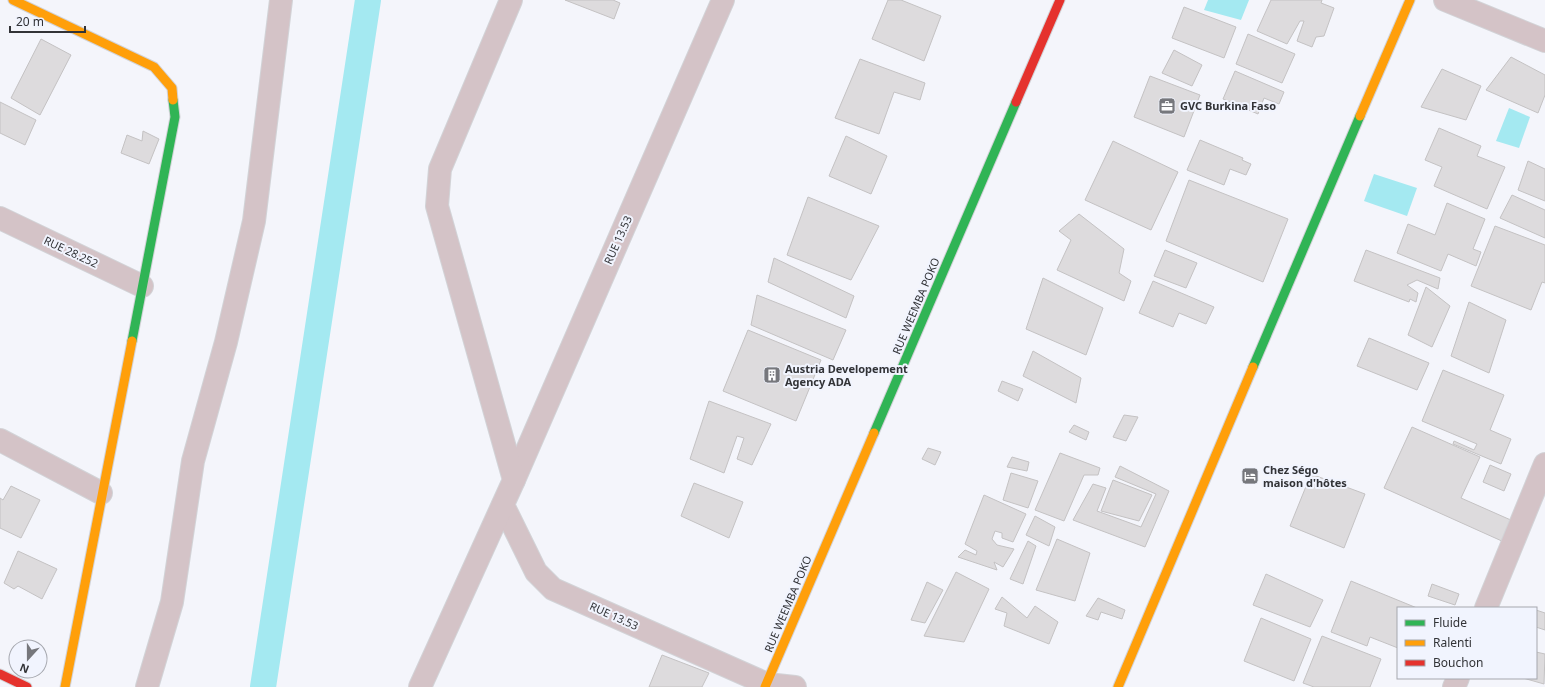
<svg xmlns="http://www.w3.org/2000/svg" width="1545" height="687" font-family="'Noto Sans',sans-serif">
<rect width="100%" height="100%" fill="#f4f5fb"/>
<g fill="#a4e9f1">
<path d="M1208,0h41l-8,20 -37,-10z"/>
<path d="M1509,108l21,9 -11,31 -23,-7z"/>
<path d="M1374,174l43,14 -10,28 -43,-15z"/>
</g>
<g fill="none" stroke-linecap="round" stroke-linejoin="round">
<path stroke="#a4e9f1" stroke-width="26" d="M263,687l105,-687"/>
</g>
<g fill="#dddbdd" stroke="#c4c2c3">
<path d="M565,0h48l7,3 -6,16z"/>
<path d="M888,0h13l40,16 -17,45 -52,-22z"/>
<path d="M1271,0h51l-1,3 13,5 -10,28 -8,1 -4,10 -15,-6 7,-20h-4l-13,23 -30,-13z"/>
<path d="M1184,7l52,20 -12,31 -52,-20z"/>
<path d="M1248,34l47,20 -13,29 -46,-19z"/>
<path d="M41,39l30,16 -31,60 -29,-17z"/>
<path d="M1174,50l28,15 -10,21 -30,-13z"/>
<path d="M1511,57l34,18v20l-7,18 -52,-23z"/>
<path d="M860,59l65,24 -5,17 -26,-8 -15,42 -44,-16z"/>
<path d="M1442,69l39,17 -15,34 -45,-13z"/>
<path d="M1235,71l49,21 -5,12 -15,-6 -6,16 -35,-15z"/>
<path d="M1150,76l50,19 -16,42 -50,-20z"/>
<path d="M0,102l36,18 -11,25 -25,-12z"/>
<path d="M1439,128l42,18 -4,10 28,11 -18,42 -53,-23 8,-19 -17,-7z"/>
<path d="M143,131l16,8 -10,25 -28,-11 6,-18 15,6z"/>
<path d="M846,136l41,20 -16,38 -42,-18z"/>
<path d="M1200,140l43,18 -1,2 9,4 -5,11 -16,-6 -6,16 -37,-15z"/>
<path d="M1113,141l65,31 -27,58 -66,-30z"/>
<path d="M1528,161l17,8v32l-27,-11z"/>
<path d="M1189,180l99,39 -25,63 -97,-41z"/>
<path d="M1512,195l33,15v28l-45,-20z"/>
<path d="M808,197l71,29 -28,54 -64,-25z"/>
<path d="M1447,203l38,16 -12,30 8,3 -5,14 -28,-12 -7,17 -44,-18 11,-29 27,11z"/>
<path d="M1079,214l45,35 -5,24 12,8 -7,20 -67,-31 14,-30 -12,-9z"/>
<path d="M1495,226l50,19v38l-3,-1 -11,28 -60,-24z"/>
<path d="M1165,250l32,13 -11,25 -32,-12z"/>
<path d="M1366,250l74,28 -2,11 -21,-9 -10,5 11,8 -2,9 -6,-3 -1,3 -55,-21z"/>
<path d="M774,258l80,38 -8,22 -78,-36z"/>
<path d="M1043,278l60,30 -17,47 -60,-26z"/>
<path d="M1153,281l61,26 -8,17 -27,-11 -6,14 -34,-14z"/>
<path d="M1426,287l24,19 -18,41 -24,-12z"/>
<path d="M757,295l89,35 -13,30 -82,-35z"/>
<path d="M1469,302l37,18 -17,53 -38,-17z"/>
<path d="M748,330l73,30 -25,61 -73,-30z"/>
<path d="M1369,338l60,25 -12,27 -60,-24z"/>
<path d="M1033,351l48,27 -5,25 -53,-27z"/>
<path d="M1443,370l61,25 -14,35 21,9 -10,25 -48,-20 1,-3 20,9 3,-6 -55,-23z"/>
<path d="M1002,381l21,8 -5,12 -20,-10z"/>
<path d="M709,401l62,23 -19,41 -15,-6 7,-21 -7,-2 -13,37 -34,-14z"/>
<path d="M1124,415l14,2 -12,24 -13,-4z"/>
<path d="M1074,425l15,7 -3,8 -17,-8z"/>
<path d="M1412,427l68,30 -19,41 52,23 -9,21 -120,-54z"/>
<path d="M928,448l13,4 -6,13 -13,-6z"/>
<path d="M1060,453l40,15 -2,7h-14l-20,46 -29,-11z"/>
<path d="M1012,457l17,5 -2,9 -20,-4z"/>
<path d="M1490,465l21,9 -7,17 -21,-9z"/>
<path d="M1120,466l49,25 -24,56 -72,-27 20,-36 13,4 -9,23 44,16 15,-33 -41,-17z"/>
<path d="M1011,473l27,8 -10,27 -25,-8z"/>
<path d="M1311,474l54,20 -21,54 -54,-22z"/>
<path d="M1113,480l39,15 -13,26 -38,-10z"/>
<path d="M694,483l49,19 -14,36 -48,-22z"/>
<path d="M11,486l29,14 -19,38 -21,-10v-30l3,2z"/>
<path d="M984,495l42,19 -13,28 -11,-4v-5l-7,-2 -3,8 5,6 17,4 -11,18 -9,-5 3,8 -39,-13 7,-7 11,5 1,-4 -12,-7z"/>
<path d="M1035,516l20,11 -6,19 -23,-11z"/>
<path d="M1057,539l33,14 -15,48 -39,-11z"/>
<path d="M1028,541l8,5 -13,38 -13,-5z"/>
<path d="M18,551l39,18 -15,30 -24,-13 -4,3 -10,-6z"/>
<path d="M956,572l33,17 -25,53 -40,-6z"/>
<path d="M1266,574l57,26 -13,27 -57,-22z"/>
<path d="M1351,581l66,27h-19v40l-28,-11 -3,9 -36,-14z"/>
<path d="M927,582l16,8 -18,33 -14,-3z"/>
<path d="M1432,584l27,10 -4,11 -27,-9z"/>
<path d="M1002,597l25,21 8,-12 23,16 -9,22 -45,-18 3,-13 -12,-4z"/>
<path d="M1098,598l27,12 -3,9 -21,-7 -3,8 -12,-4z"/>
<path d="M1536,610l9,3v17l-9,-3z"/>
<path d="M1261,618l50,21 -17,42 -50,-20z"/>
<path d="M1322,636l59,23 -11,28h-56l-11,-4z"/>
<path d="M1536,652l9,2 -1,30 -21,-6h13z"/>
<path d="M662,655l47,18 -7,14h-53z"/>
</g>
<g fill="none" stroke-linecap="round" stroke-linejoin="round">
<g stroke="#d2d3d7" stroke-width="24">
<g id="street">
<path d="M1445,0l100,41"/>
<path d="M0,218l142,68"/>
<path d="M0,440l101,53"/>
<path d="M514,480l209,-480"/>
<path d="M503,505l33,67 17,17 214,95 28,3"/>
<path d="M1486,608l59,-144"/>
<path d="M147,687l25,-85 21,-141 33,-119 28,-121 27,-221"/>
<path d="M420,687l94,-207 -77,-274 3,-37 71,-169"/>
<path d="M1454,687l4,-9"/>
</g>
</g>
<g stroke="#d2d3d7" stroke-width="11">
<g id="fast">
<path d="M132,341l43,-224 -2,-17"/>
<path d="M1253,367l107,-251"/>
<path d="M874,433l142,-331"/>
</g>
</g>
<g stroke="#d2d3d7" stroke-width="11">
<g id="slow">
<path d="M13,0l141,67 18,21 1,12"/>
<path d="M1360,116l50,-116"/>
<path d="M65,687l67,-346"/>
<path d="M765,687l109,-254"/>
<path d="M1118,687l135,-320"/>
</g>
</g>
<g stroke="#d2d3d7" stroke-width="11">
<g id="jam">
<path d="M1016,102l44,-102"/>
<path d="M0,674l27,13"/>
</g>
</g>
<use href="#street" stroke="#d4c3c7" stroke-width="22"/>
<use href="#fast" stroke="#30b455" stroke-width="9"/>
<use href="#slow" stroke="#ff9f0a" stroke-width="9"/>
<use href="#jam" stroke="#e5322d" stroke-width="9"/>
</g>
<defs>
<g id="office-square" transform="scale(0.9)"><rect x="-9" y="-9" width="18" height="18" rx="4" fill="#76777c" stroke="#f1f4fe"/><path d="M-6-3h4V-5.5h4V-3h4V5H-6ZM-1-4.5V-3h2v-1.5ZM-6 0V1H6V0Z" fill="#fff"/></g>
<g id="building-square" transform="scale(0.9)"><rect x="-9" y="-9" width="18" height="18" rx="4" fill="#76777c" stroke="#f1f4fe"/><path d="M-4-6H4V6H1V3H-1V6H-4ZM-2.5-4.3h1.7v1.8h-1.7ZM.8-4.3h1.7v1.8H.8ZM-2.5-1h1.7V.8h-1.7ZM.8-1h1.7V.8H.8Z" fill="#fff"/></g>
<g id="hotel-square" transform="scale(0.9)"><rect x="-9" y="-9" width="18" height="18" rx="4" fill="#76777c" stroke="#f1f4fe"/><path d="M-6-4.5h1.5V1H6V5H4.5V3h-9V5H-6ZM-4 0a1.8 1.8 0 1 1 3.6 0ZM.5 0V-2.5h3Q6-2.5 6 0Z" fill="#fff"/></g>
</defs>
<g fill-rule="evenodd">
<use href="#office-square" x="1167" y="106"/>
<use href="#building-square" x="772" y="375"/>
<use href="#hotel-square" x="1250" y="476"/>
</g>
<g text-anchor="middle" stroke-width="4" stroke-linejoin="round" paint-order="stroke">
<g font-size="11" font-weight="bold" fill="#323337" stroke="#f1f4fe" text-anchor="start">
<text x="1180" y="110">GVC Burkina Faso</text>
<text x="785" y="373">Austria Developement<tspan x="785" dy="13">Agency ADA</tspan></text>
<text x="1263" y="474">Chez Ségo<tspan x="1263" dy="13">maison d'hôtes</tspan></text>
</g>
<g font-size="11" fill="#323337" stroke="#f1f4fe">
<text transform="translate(618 240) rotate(-66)" y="4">RUE 13.53</text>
<text transform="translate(71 252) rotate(25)" y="4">RUE 28.252</text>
<text transform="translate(916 306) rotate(-67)" y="4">RUE WEEMBA POKO</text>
<text transform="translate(788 604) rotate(-67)" y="4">RUE WEEMBA POKO</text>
<text transform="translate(614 616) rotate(24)" y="4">RUE 13.53</text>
</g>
</g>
<rect x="1397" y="607" width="140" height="72" fill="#f1f4fe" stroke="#a5a7ae"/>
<rect x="1405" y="620" width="20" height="6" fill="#30b455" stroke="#a5a7ae"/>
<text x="1433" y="627" font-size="12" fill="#323337">Fluide</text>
<rect x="1405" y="640" width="20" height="6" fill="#ff9f0a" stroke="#a5a7ae"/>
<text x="1433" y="647" font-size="12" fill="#323337">Ralenti</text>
<rect x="1405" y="660" width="20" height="6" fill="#e5322d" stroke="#a5a7ae"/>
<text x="1433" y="667" font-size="12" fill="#323337">Bouchon</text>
<g transform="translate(28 659) rotate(201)"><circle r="19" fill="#f1f4fe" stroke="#a5a7ae"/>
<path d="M0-3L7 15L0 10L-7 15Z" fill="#76777c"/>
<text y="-6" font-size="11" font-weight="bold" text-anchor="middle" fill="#323337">N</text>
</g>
<path d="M10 26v6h75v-6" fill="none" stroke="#323337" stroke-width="2"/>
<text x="16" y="26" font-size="12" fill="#323337" stroke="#f1f4fe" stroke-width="3" paint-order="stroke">20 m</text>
</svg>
